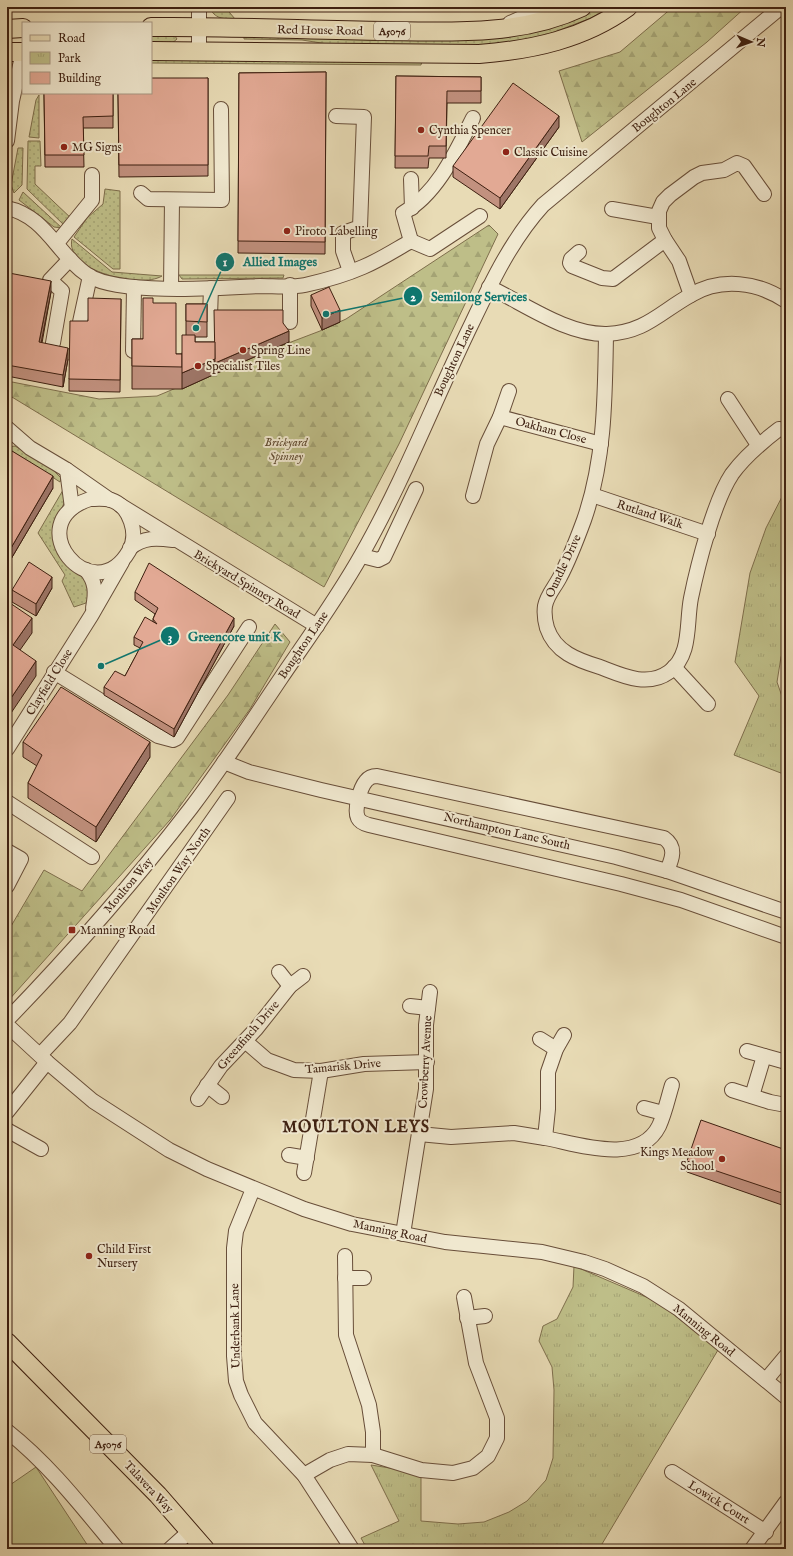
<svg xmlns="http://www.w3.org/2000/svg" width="793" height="1556" font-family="'IM FELL English',serif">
<defs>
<pattern id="grass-dots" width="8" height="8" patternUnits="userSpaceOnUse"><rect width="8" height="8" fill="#bebe88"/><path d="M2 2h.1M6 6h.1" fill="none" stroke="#a4a374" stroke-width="1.8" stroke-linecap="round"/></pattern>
<pattern id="forest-firs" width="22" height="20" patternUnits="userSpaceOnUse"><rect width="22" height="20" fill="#bebe88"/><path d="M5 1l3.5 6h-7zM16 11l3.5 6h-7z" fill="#a4a374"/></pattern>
<pattern id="park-tufts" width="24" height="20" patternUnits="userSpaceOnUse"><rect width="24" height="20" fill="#bebe88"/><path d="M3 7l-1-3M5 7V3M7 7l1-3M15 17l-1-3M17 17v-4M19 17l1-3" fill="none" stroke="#a4a374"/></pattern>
</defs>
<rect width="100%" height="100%" fill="#e8dbb5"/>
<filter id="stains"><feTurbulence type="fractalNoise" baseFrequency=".005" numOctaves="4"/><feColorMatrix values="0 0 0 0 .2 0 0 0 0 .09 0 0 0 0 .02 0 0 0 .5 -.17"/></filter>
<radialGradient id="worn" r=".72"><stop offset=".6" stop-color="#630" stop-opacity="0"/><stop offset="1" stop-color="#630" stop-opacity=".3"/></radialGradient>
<g fill="url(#grass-dots)" stroke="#7e6e4c">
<path d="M209,7h16l10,12c-12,0 -20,0 -26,-12z"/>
<path d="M597,7h13l-19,11 -55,21 -54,8 -148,-2 -32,-5 -58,-1v-3l162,3 164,-19z"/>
<path d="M151,36h24l2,3 -6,5 -20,1z"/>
<path d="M151,58l271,3 -1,4 -270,-2z"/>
<path d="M39,95v43l-10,-1 7,-37z"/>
<path d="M28,141h12l1,25h-6v18l38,36 -6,8 -40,-39z"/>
<path d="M18,148h5l-1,37 -8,8 -3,-8z"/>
<path d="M105,189l15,2v78h-7l-39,-32 13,-19 16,-14z"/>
<path d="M23,192l39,36 -8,-1 -35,-27z"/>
<path d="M72,239l40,33 50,4c-21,13 -98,-5 -90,-37z"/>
<path d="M179,275h105l-1,3 -101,1z"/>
<path d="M15,446l36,22 10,10 -1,4 -53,-34v-1z"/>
<path d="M63,490l2,11 -10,22 30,51 6,19 -5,10 -12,4 -12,-26 3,-6 -27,-42z"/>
</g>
<g fill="url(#forest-firs)" stroke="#7e6e4c">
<path d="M673,7h73l-39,35 -125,100 -23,-71 61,-19z"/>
<path d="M489,225l9,9 -99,210 -75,143 -317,-193v-13l92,18 58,-3 79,-33 84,-32 26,-12z"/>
<path d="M275,624l15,18 -40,67 -80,111 -163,182v-69l37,-63 38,21 146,-196z"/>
</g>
<g fill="url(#park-tufts)" stroke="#7e6e4c">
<path d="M786,489v157l-5,11 -4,25 9,26v67l-52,-20 25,-59 -24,-34 15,-89 16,-45z"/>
<path d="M574,1266l84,36 60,48 -119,199h-232l-6,-11 38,-17 -28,-56 25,4 25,8v44l37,3 26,-2 25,-10 18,-11 19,-21 7,-22 1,-68 -2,-23 -13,-26 4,-15 14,-7 16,-32z"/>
</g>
<path fill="#bebe88" stroke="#7e6e4c" d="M36,1467l54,82h-83v-62z"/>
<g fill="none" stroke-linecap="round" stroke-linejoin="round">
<g stroke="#684e39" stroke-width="16">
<g id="minor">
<path d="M510,23l36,-16"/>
<path d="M199,51v-44"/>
<path d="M336,116l28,1 -4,110 -17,6v18l7,20"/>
<path d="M7,141l5,-40 11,-49"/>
<path d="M411,179l1,29"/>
<path d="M141,193l7,6 74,1 -1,-91"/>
<path d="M7,208c39,8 51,48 82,68 32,19 132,12 171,10 14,0 31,2 45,-1 18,-4 42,-11 58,-18 17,-7 32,-17 48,-26"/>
<path d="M612,209l46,8"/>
<path d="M411,241l-8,-28c34,-19 53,-61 70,-95"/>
<path d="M411,241l19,8 50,-33"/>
<path d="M57,243l35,-43v-25"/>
<path d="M579,252l-8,7 -1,4 2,3 30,12 11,1 52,-39"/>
<path d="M489,287c36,17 78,48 118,47 39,-2 53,-22 84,-39 30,-18 67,-13 95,6"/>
<path d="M171,288l1,-88"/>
<path d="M691,295l-12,-34 -14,-21 -6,-12v-17l4,-9 7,-7 24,-18 8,-4 22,-3 13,-7 7,3 20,28"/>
<path d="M80,322l10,-46"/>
<path d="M290,322v-37"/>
<path d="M606,334c-1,63 -1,126 -22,186 -7,19 -15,40 -24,57 -5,10 -13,18 -15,29 -1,7 0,15 2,22 8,24 30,32 53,39 21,8 47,21 69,5 23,-17 17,-49 22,-74 7,-34 23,-97 41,-124 13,-18 30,-32 47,-45"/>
<path d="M53,343l9,-52 -12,-11 20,-21"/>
<path d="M193,344h16l2,-56"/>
<path d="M133,351l1,-64"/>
<path d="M728,399l30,46"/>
<path d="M500,417l101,27"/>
<path d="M7,428l23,20 37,22 43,30"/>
<path d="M67,470l5,38"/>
<path d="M592,495l116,39"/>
<path d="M473,496l14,-52 13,-27 9,-26"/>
<path d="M90,499c6,0 14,-1 21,1 19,6 28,34 18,51 -36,62 -112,-28 -39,-52z"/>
<path d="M120,505l197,121"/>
<path d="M130,548c14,-11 26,-10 43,-8"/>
<path d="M362,556l16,4 6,-3 32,-68"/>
<path d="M86,570c10,12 10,23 7,38"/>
<path d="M674,667l34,37"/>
<path d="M54,672l104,64 15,4 4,-2 72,-111"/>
<path d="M7,749l84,-133 31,-54"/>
<path d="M224,762l25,10 72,18 295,67 51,14 119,41"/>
<path d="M7,802l85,55"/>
<path d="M7,851l14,8 -14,27"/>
<path d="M667,871c5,-12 10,-24 -3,-33l-287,-62c-5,0 -8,1 -11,5 -6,7 -12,29 -8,37 2,4 7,6 11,7l252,59 60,16 105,37"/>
<path d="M279,972l11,14"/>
<path d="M410,1006l18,2"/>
<path d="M7,1020c65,-67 127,-138 184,-212 32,-42 61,-87 90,-130 28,-41 57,-81 81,-124 42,-74 73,-155 110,-231 20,-42 40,-84 71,-118l238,-198"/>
<path d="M7,1025l40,37 46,39 76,49 38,19 97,40 48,15 93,18 97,10 42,10 21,7 38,17 36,23 107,88"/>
<path d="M540,1039l16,10"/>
<path d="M245,1041l22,19 27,10 27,1 43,-7 63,-2"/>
<path d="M747,1051l39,11"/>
<path d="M40,1055l30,-32 158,-225"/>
<path d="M207,1085l15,12"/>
<path d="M732,1090l38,12 16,3"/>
<path d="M752,1096l12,-40"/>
<path d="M198,1099l23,-33 35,-37 34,-43 13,-10"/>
<path d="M644,1108l19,5"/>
<path d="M7,1112l40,-50"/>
<path d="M7,1130l34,19"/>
<path d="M419,1134l32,3 63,-4 31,5 3,-29v-37l8,-23 8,-14"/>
<path d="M545,1138c33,6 94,28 114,-12 6,-13 9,-28 13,-41"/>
<path d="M289,1155l18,3"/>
<path d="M304,1173l17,-102"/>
<path d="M253,1189l-17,42 -2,17v108l2,25 5,14 14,28 49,52 48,74"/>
<path d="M403,1234l23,-145v-64l4,-33"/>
<path d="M345,1256l1,79 23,70 4,27v23"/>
<path d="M345,1278h19"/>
<path d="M467,1318l18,-2"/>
<path d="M766,1380l20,-24"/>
<path d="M7,1431c43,34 75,76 110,118"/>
<path d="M672,1472l94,60"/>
<path d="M304,1475l26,-15 18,-6 25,1 48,15 32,3 20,-5 15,-12 9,-18v-20l-21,-55 -12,-66"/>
<path d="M170,1549l20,-18"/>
<path d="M752,1549l34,-47"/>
</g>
</g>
<g stroke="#3d1f10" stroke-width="20">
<g id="major">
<path d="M151,27c78,-1 156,3 234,4 66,1 136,5 197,-24"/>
<path d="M7,29l16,-1"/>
<path d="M151,51l328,3c53,-4 105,-15 149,-47"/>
<path d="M7,52h16"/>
<path d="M7,1342l151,153 47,54"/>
</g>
</g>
<use href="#minor" stroke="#f0e8cf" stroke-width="14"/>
<use href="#major" stroke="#e8dbb5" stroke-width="18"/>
</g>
<g fill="#c2917f" stroke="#3d1f10">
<path d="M326,72l-1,182 -87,-1 1,-180z"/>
<path d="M396,76l85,1v26h-34l-1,55h-17l-1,10h-33z"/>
<path d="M208,78v98l-89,1 -1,-84z"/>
<path d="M44,93h69v35h-30l1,39h-39z"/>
<path d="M559,127l-59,82 -47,-32v-11z"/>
<path d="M7,284l44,8 -9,51 26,16 -5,28 -56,-11z"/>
<path d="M311,295l29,27 -18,8 -11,-24z"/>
<path d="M121,299l-1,93 -51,-1v-12l19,-58z"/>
<path d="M153,303l23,51h6l4,-19v-31h21v33h-12v5h19l69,-19 6,19 -74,32v-1v1l-33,15h-50v-50h11z"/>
<path d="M7,460l46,28 -42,71 -4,-2z"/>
<path d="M52,588l-16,28 -24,-14v-12z"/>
<path d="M135,592l99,34 -60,111 -70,-42v-8l21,-11 15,-28 -6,-3v-8l19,-15v-3l2,-5 -20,-14z"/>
<path d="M23,742l127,15 -54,85 -68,-44v-15l9,-17 -14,-9z"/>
<path d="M786,1150l-4,55 -95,-33v-11z"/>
</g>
<g fill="#9e7668" stroke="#3d1f10">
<path d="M559,116v11l-59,82v-11z"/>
<path d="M51,281v11l-12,62v-12z"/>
<path d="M340,310v12l-18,8v-12z"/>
<path d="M289,331v11l-74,32v-11z"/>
<path d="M68,348v11l-5,28v-12z"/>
<path d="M215,359v15l-33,15v-16z"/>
<path d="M53,476v12l-42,71v-11z"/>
<path d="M52,577v11l-16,28v-12z"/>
<path d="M32,618v15l-19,27v-15z"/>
<path d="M234,618v8l-60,111v-8z"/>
<path d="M36,661v15l-29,43v-15z"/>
<path d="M150,742v15l-54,85v-15z"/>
<path d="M786,1179v12l-4,14v-12z"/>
</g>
<g fill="#e2a994" stroke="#3d1f10">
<path d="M326,72l-1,170 -87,-1 1,-168z"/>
<path d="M396,76l85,1v14h-34l-1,55h-17l-1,10h-33z"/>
<path d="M151,78h57v87h-89l-1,-72h33z"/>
<path d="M513,83l46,33 -59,82 -47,-32z"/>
<path d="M44,93h69v23l-30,1 1,38h-39z"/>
<path d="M9,273l42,8 -12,61 29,6 -5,27 -56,-10v-81z"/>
<path d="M329,287l11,23 -18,8 -11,-23z"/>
<path d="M88,298l33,1 -1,81 -51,-1 1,-58h18z"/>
<path d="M143,298h10v5h23v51h6v13l-50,-1v-27h11z"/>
<path d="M186,304h21v18l-21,-1z"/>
<path d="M214,310h69v13l6,8 -74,32z"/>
<path d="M182,335h13v7h20v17l-33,14z"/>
<path d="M12,451l41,25 -42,72 -4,-2v-86z"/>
<path d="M29,562l23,15 -16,27 -24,-14z"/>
<path d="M149,563l85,55 -60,111 -70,-42 11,-16 10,5 18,-34 -9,-5 11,-20 12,7 -4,-5 5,-11 -23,-16z"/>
<path d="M7,601l25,17 -19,27 23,16 -29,43z"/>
<path d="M61,687l89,55 -54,85 -68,-44 14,-28 -19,-13z"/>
<path d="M701,1120l85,30v29l-4,14 -95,-32z"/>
</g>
<g fill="#8f2418" stroke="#f0e8cf" stroke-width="1.5">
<circle cx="421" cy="130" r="4"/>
<circle cx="64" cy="147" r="4"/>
<circle cx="506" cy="152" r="4"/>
<circle cx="287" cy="231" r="4"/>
<circle cx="243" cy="350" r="4"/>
<circle cx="198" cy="366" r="4"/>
<rect x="68" y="926" width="8" height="8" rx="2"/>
<circle cx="722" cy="1159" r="4"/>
<circle cx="89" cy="1256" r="4"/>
</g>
<g text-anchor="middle" stroke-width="4" stroke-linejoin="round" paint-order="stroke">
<g fill="#f0e8cf" stroke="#735b49" stroke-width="1">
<rect x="374" y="22" width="36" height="18" rx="3"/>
<rect x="90" y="1435" width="36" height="18" rx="3"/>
</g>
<g font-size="11" font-weight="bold" fill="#3d1f10">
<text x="392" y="35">A5076</text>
<text x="108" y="1448">A5076</text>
</g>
<g font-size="12" fill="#3d1f10" stroke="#f0e8cf">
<text transform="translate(320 30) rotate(1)" y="4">Red House Road</text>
<text transform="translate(664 105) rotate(-39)" y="4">Boughton Lane</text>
<text transform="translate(454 360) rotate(-65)" y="4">Boughton Lane</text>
<text transform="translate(551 430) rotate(15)" y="4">Oakham Close</text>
<text transform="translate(650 514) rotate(18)" y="4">Rutland Walk</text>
<text transform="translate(563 566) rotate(-65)" y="4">Oundle Drive</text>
<text transform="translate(247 584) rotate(31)" y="4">Brickyard Spinney Road</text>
<text transform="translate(303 645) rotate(-56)" y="4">Boughton Lane</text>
<text transform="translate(49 682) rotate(-58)" y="4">Clayfield Close</text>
<text transform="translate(507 831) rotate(13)" y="4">Northampton Lane South</text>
<text transform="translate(178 870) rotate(-55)" y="4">Moulton Way North</text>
<text transform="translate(128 885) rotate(-50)" y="4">Moulton Way</text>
<text transform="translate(248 1035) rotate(-49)" y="4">Greenfinch Drive</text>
<text transform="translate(425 1062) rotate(-87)" y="4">Crowberry Avenue</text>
<text transform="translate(343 1066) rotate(-5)" y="4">Tamarisk Drive</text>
<text transform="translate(390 1231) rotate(12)" y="4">Manning Road</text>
<text transform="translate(235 1326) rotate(-91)" y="4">Underbank Lane</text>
<text transform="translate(704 1330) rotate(39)" y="4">Manning Road</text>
<text transform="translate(149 1487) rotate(47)" y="4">Talavera Way</text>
<text transform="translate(719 1502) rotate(32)" y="4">Lowick Court</text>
</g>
<g font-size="12" fill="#3d1f10" stroke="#f0e8cf" text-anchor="start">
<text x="429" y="134">Cynthia Spencer</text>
<text x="72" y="151">MG Signs</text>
<text x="514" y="156">Classic Cuisine</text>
<text x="295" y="235">Piroto Labelling</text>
<text x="251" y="354">Spring Line</text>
<text x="206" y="370">Specialist Tiles</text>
<text x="80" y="934">Manning Road</text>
<text x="714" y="1156" text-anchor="end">Kings Meadow<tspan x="714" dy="14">School</tspan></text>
<text x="97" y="1253">Child First<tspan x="97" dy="14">Nursery</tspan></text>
</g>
<g font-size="12" font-style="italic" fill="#5d472e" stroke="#f0e8cf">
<text x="286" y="446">Brickyard<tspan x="286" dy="14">Spinney</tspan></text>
</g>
<g font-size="16" font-weight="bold" letter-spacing="1" fill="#3d1f10" stroke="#f0e8cf">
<text x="356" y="1132">MOULTON LEYS</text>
</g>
</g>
<path fill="none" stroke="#0f766e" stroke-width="1.5" d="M196 328L225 262M326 314L413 296M101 666L170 636"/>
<g fill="#0f766e" stroke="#f0e8cf" stroke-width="1.5">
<circle cx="196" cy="328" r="4"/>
<circle cx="326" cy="314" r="4"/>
<circle cx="101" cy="666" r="4"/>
<circle cx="225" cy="262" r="10"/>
<circle cx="413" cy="296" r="10"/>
<circle cx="170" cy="636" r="10"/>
</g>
<g font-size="12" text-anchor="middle" font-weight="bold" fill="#fff">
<text x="225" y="266">1</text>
<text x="413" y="301">2</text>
<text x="170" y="641">3</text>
</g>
<g font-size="13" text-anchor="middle" font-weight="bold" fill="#0f766e" stroke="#f0e8cf" stroke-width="4" stroke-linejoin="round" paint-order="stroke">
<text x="280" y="266">Allied Images</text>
<text x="479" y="301">Semilong Services</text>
<text x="235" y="641">Greencore unit K</text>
</g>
<rect width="793" height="1556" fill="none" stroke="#e8dbb5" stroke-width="24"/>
<rect x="8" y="8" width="777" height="1540" fill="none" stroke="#3d1f10" stroke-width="2"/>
<rect x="12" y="12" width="769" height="1532" fill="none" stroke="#3d1f10"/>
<rect x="22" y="22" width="130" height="72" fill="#f0e8cf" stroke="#a89883"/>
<rect x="30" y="35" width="20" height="6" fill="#e8dbb5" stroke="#a89883"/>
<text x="58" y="42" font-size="12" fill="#3d1f10">Road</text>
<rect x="30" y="52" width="20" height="12" fill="url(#park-tufts)" stroke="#a89883"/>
<text x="58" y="62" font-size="12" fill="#3d1f10">Park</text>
<rect x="30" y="72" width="20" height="12" fill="#e2a994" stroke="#a89883"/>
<text x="58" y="82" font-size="12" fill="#3d1f10">Building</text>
<g transform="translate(751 42) rotate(92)" stroke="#f0e8cf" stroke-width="3" paint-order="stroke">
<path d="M0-3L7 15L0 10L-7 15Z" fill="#3d1f10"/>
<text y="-6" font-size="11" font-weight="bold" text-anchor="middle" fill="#3d1f10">N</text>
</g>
<rect width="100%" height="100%" filter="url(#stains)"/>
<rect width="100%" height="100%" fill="url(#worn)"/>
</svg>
